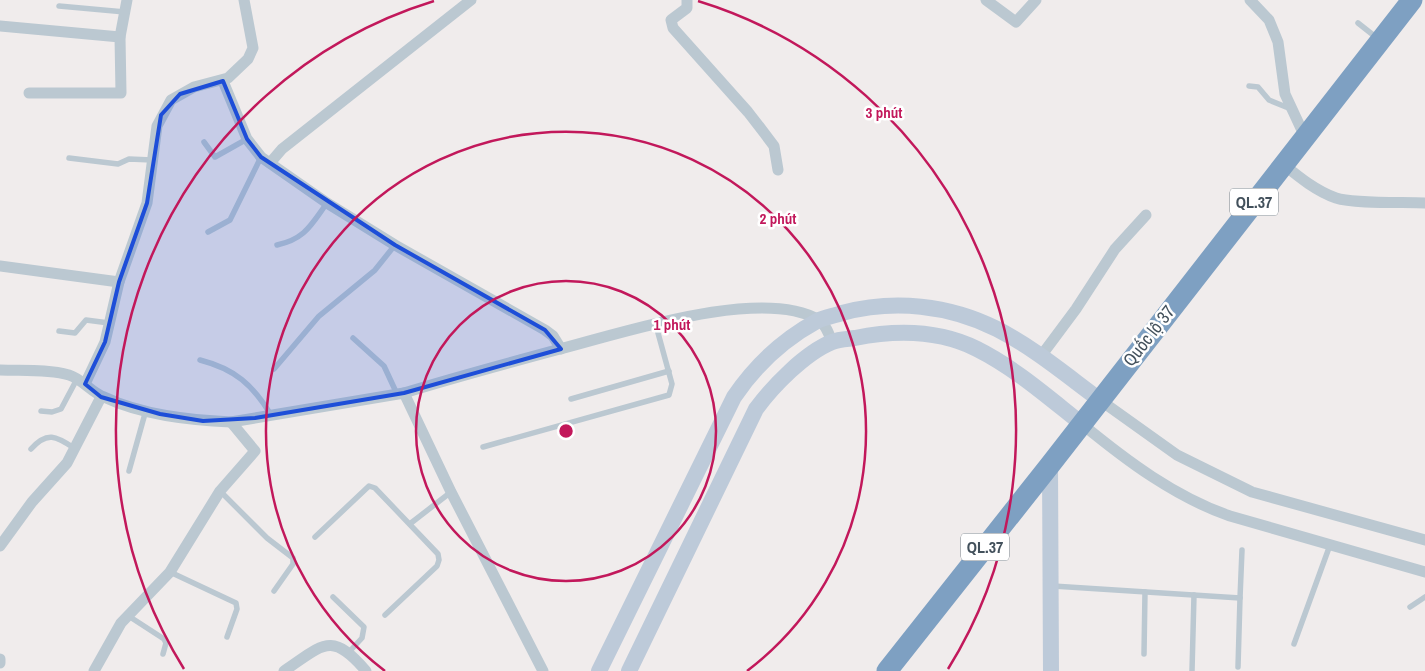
<svg xmlns="http://www.w3.org/2000/svg" width="1425" height="671" font-family="'Archivo Narrow',sans-serif">
<rect width="100%" height="100%" fill="#f0ecec"/>
<g fill="none" stroke-linecap="round" stroke-linejoin="round">
<g stroke="#bbc8d1" stroke-width="5.5">
<path d="M59,6l66,6"/>
<path d="M1358,23l19,15"/>
<path d="M1249,86l9,1 11,13 22,9"/>
<path d="M204,142l11,15 32,-18"/>
<path d="M69,158l49,6 11,-5 23,1"/>
<path d="M208,232l22,-12 31,-63"/>
<path d="M277,245c28,-6 34,-20 50,-42"/>
<path d="M59,331l16,2 11,-13 23,3"/>
<path d="M353,338l31,28 13,28"/>
<path d="M200,360c35,9 53,25 71,55"/>
<path d="M274,369l45,-53 56,-46 20,-25"/>
<path d="M571,399l98,-28"/>
<path d="M41,411l11,1 9,-3 16,-30"/>
<path d="M483,447l186,-52 3,-11 -17,-62"/>
<path d="M31,449c16,-18 25,-13 43,-1"/>
<path d="M129,471l17,-61"/>
<path d="M220,491l47,47 26,20v6l-19,27"/>
<path d="M411,523l40,-31"/>
<path d="M315,537l54,-51 6,2 63,66 1,6 -2,6 -52,49"/>
<path d="M170,572l66,31 1,6 -10,28"/>
<path d="M1053,586l187,12 2,-48"/>
<path d="M333,597l31,30 -2,11 -13,14"/>
<path d="M1410,607l15,-10"/>
<path d="M127,615l37,24 2,4 -3,11"/>
<path d="M1294,644l36,-99"/>
<path d="M1144,654l1,-62"/>
<path d="M1238,667l2,-69"/>
<path d="M1192,671l2,-76"/>
</g>
<g stroke="#bbc8d1" stroke-width="11">
<path d="M687,0v8l-16,12 2,8 75,84 17,22 9,12 4,24"/>
<path d="M986,0l30,22 20,-22"/>
<path d="M1250,0l19,20 9,22 7,52 20,43"/>
<path d="M0,26l120,11"/>
<path d="M223,81l24,58 14,18 66,46 68,42 150,85 8,6 8,13"/>
<path d="M29,93h92l-1,-56 7,-37"/>
<path d="M270,163l12,-14 189,-149"/>
<path d="M1283,164c16,13 33,27 53,34 18,6 68,4 89,5"/>
<path d="M0,266l119,16"/>
<path d="M1041,356l35,-47 39,-60 31,-34"/>
<path d="M0,370c22,1 47,-1 69,5 13,4 22,17 35,22 38,18 85,23 127,25l173,-29 47,99 92,179"/>
<path d="M85,384l20,-42 14,-60 28,-79 10,-77 14,-26 23,-13 34,-9 20,-19 5,-11 -9,-48"/>
<path d="M404,393c52,-16 104,-30 156,-44 62,-16 202,-63 259,-29 7,5 10,14 13,22"/>
<path d="M1100,400l77,55 75,37 173,48"/>
<path d="M1082,424c45,37 93,73 148,92l195,56"/>
<path d="M0,546l32,-44 35,-39 34,-66"/>
<path d="M0,659v4"/>
<path d="M94,671l27,-48 49,-51 50,-81 35,-40 -24,-29"/>
<path d="M284,671c39,-26 47,-41 82,0"/>
</g>
<g stroke="#bdcad9" stroke-width="16">
<path d="M1050,465l1,206"/>
<path d="M599,671l135,-274c21,-31 50,-58 83,-76 7,-4 17,-5 25,-8 52,-14 107,-8 155,16 37,19 69,46 103,71"/>
<path d="M629,671l127,-262c17,-23 49,-56 76,-67 7,-3 16,-3 23,-4 40,-8 84,-8 122,11 38,19 72,49 105,75"/>
</g>
<path stroke="#7ea0c2" stroke-width="21" d="M887,671l163,-206 362,-465"/>
</g>
<path fill="#1d4ed8" fill-opacity="0.2" stroke="#1d4ed8" stroke-width="4" stroke-linejoin="round" d="M223,81l24,58 14,18 134,88 150,85 16,19 -157,44 -149,25 -52,3 -43,-7 -59,-17 -16,-13 20,-42 14,-60 28,-79 14,-88 19,-21z"/>
<g fill="none" stroke="#c2185b" stroke-width="2.5">
<circle cx="566" cy="431" r="150"/>
<path d="M385 671A300 300 0 1 1 747 671"/>
<path d="M184 669A450 450 0 0 1 434 1M698 1A450 450 0 0 1 948 669"/>
</g>
<g text-anchor="middle" stroke-width="5" stroke-linejoin="round" paint-order="stroke">
<g fill="#fff" stroke="#7b858d" stroke-width="1">
<rect x="1230" y="188.5" width="48" height="27" rx="4"/>
<rect x="961" y="533.5" width="48" height="27" rx="4"/>
</g>
<g font-size="16" font-weight="bold" fill="#43515c">
<text x="1254" y="208">QL.37</text>
<text x="985" y="553">QL.37</text>
</g>
<g font-size="18" fill="#43515c" stroke="#fff">
<text transform="translate(1149 336) rotate(-52)" y="6">Quốc lộ 37</text>
</g>
</g>
<circle cx="566" cy="431" r="8" fill="#c2185b" stroke="#fff" stroke-width="2.5"/>
<g font-size="15" text-anchor="middle" font-weight="bold" fill="#c2185b" stroke="#fff" stroke-width="5" stroke-linejoin="round" paint-order="stroke">
<text x="884" y="118">3 phút</text>
<text x="778" y="224">2 phút</text>
<text x="672" y="330">1 phút</text>
</g>
</svg>
